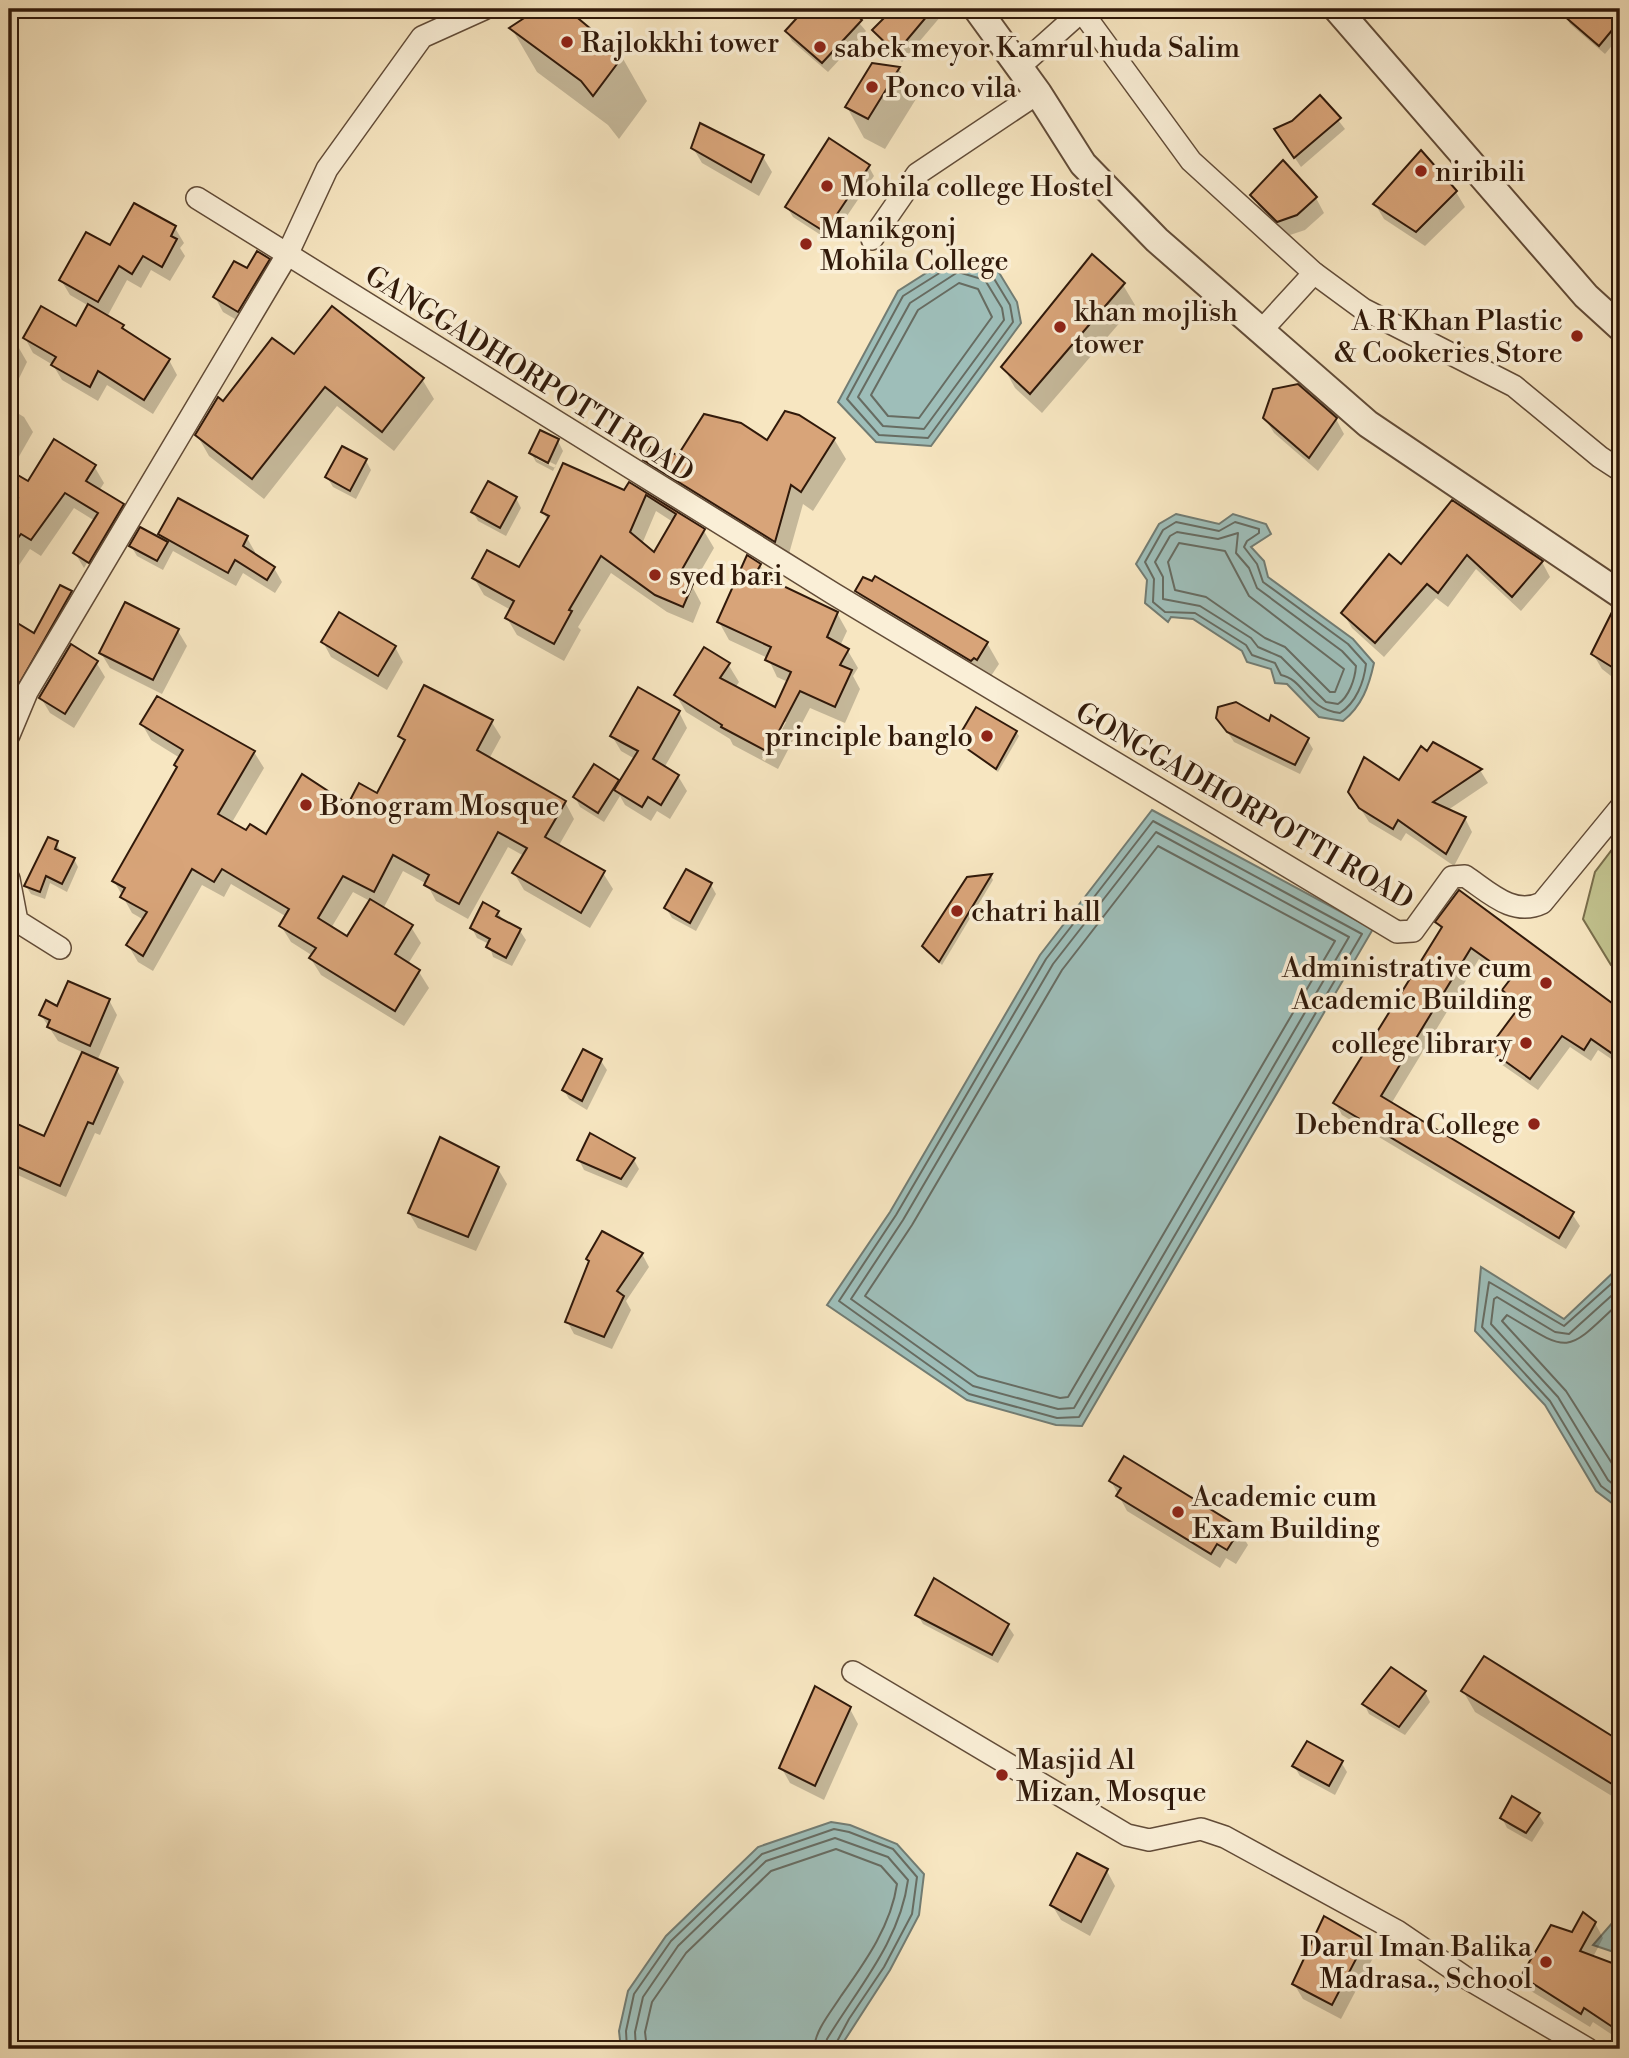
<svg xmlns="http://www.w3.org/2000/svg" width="1629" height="2058" font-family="'Libre Bodoni',serif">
<rect width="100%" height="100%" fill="#f7e6c1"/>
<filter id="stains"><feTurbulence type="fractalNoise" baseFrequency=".00286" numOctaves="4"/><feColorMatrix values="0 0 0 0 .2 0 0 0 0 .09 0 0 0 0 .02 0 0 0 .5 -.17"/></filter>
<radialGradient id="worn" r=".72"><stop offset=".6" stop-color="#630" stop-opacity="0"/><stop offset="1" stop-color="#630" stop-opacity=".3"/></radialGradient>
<path fill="#c2c38f" stroke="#796e4c" stroke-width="2" d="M1620,839v133l-9,-7 -28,-46 12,-47z"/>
<g fill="#9ebeb9" stroke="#727c73" stroke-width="2">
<path d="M956,254l39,12 22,36 4,21 -90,123 -55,-4 -38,-40 60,-111z"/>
<path d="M1176,514l43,10 14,-10 33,10 5,10 -20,13 13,14 4,16 85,62 21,24c-5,23 -12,43 -31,58l-24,-4 -32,-33 -12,-1 -4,-14 -24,-7 -5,-11 -49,-32 -22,-2 -3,5 -23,-19 2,-23 -11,-16 23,-40z"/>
<path d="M1152,810l221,119 -291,497 -26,-1 -89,-25 -140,-95 63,-93 150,-257z"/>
<path d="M1620,1266v243l-24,-18 -51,-86 -70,-74 6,-64 83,52z"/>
<path d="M831,1822l19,3 47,19 27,30 -5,41 -29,55 -51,79h-218l-2,-18 9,-40 38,-55 92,-89z"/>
<path d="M1620,1914v40l-27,-9z"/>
</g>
<g fill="#0003" fill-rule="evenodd">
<path d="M9,9h8l4,6 -12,26z"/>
<path d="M539,9h25l58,48 25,44 -28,38 -11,-14 -71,-53 -25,-43z"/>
<path d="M807,9h40l19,22 -38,41 -36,-31 -5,-9z"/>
<path d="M896,9h51l-45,53 -28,-31z"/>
<path d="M1569,9h38l10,13 3,14 -15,18 -35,-30 -5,-10z"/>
<path d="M899,69l17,30 -31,50 -21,-11 -17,-31z"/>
<path d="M1320,97l25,32 -44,38 -19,-28 11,-17z"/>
<path d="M693,148l70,9 9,15 -13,24 -57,-33z"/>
<path d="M1421,153l35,39 9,15 -40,39 -41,-27 -9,-15z"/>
<path d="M869,167l5,9 -44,65 -37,-24 -6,-10z"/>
<path d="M1252,195l64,3 8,15 -19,17 -18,6 -26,-26z"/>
<path d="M175,228l9,15 -4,5 5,8 -15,25 -19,-11 -10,18 -14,-8 -20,37 62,43 8,15 -24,39 -46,-29 -9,16 -36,-21 -9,-15 -20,-12 -8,-15 51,-10 13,-22 -19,-11 -9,-15 50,-32z"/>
<path d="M268,260l9,15 -30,51 -24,-14 -8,-15 32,-26z"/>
<path d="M1123,285l12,20 -93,108 -27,-25 -11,-20z"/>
<path d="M9,339l7,4 11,19 -18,37z"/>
<path d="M294,357l128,22 12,20 -40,52 -57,-45 -73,93 -55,-43 -12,-21 26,-31z"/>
<path d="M9,408l15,9 9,15 -24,42z"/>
<path d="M1265,418l71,1 8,15 -26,37 -44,-38z"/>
<path d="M834,439l12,20 -33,52 -10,-7 -16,57 -130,-81 -12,-20 123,-18z"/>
<path d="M558,441l5,10 -10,20 -17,-9 -5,-9zM536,455l20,10 -1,3 -19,-9z"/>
<path d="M366,461l5,9 -15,29 -23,-12 -6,-10z"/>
<path d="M94,466l10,17 -5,8 23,14 10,17 -34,56 -12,-8 14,-22 -3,-2 -13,22 -9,-15 20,-32 -21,-13 -33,48 -11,-7 -21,31v-64l5,-9 -5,-10v-16l4,-7 16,9z"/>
<path d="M629,484l75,47 10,17 -22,38 9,17 -8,20 -26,-11 -56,-39 -33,54 3,3 -17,31 -47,-26 -10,-17 4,-8 -27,-15 -10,-17 45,-8 29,-49 -5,-9 81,-20zM656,511l17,11 -18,33 -13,-11z"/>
<path d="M516,498l5,10 -15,28 -28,-15 -5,-9z"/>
<path d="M1453,502l89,60 8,15 -29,34 -45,-42 -28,38 -12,-9 -52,59 -32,-29 -9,-15 58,-46z"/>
<path d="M160,534l87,4 8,14 -2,3 21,13 8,14 -7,11 -32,-20 -7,13 -63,-35 -10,19 -26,-14 -6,-10 33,-4z"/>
<path d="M760,565l9,16 68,32 10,18 -7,15 8,5 10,17 -5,8 7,13 -15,34 -35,-15 -32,61 -45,-24 -3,-6 -44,-27 -10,-17 52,-31 11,18 -4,6 40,21 13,-27 -11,-5 -9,-19 -39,-18 -10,-18zM782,722h4l-21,39 -3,-2z"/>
<path d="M857,591l130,52 12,21 -10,15 -121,-68z"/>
<path d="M70,592l10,17 -59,102 -12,-8v-83l26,16z"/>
<path d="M1613,614l7,6v63l-18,-14 -9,-15z"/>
<path d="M178,631l9,15 -25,48 -52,-26 -9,-15z"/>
<path d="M323,642l72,5 8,15 -16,28 -56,-33z"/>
<path d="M96,662l9,15 -31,51 -24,-15 -9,-15z"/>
<path d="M679,712l8,16 -23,40 14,8 9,15 -17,28 -13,-8 -6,10 -26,-16 -5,-9 -16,26 -24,-15 -5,-10 43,-16 1,4 16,-26 -14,-8 -9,-15z"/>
<path d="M1218,718l52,5 37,16 6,10 -13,25 -66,-32z"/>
<path d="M491,721l10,16 -12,22 76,43 9,17 -16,28 45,26 10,16 -23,39 -66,-38 -10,-17 10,-17 -16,-9 -40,72 -32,-18 -9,-17 -24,-13 -20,38 28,18 10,16 -13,21 11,8 10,16 -25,38 -83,-51 -10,-16 2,-3 -22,-14 -10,-16 6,-9 -56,-33 -7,13 -22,-12 -49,86 -15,-9 -10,-17 16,-25 -12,-7 -18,-32 64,-112 -2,-4 4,-7 -29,-18 -9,-16 112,28 10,16 -33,56 16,8 20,4 111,-41 27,-50 -5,-9zM353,892l17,9 -23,37 -16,-10z"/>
<path d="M1016,732l3,4 -21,36 -40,-31z"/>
<path d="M1434,744l46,26 8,13 -40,27 17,8 7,14 -18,34 -48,-33 -5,8 -32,-19 -19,-30 50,-10z"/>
<path d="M57,843l4,11 13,5 4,8 -11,25 -17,-9 -5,16 -14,-5 -5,-8z"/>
<path d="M991,876l2,4 -51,85 -15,-15 41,-72z"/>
<path d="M711,885l5,9 -20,37 -24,-13 -6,-10z"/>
<path d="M1459,892l161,119v54l-22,-15 -7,11 -21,-14 -32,43 -40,-28 -8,-12 29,-40 -15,-20 6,-8 -31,-23 -88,145 181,110 8,12 -14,23 -224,-134 -7,-12 107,-173 -5,-7z"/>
<path d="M498,912l6,10 16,9 6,9 -14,26 -19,-9 -4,-13 -12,-6 -5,-10z"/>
<path d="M109,1000l8,15 -20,46 20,9 7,12 -24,53 -5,-2 -29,64 -57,-26v-45l36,12 39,-85 -26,-12 -17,-26 17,-7z"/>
<path d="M601,1061l6,9 -20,40 -18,-11 -5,-9z"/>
<path d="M1620,1145v31l-9,-16z"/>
<path d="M579,1160h55l5,9 -12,19 -43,-18z"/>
<path d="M498,1169l9,15 -31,67 -58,-23 -9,-15z"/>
<path d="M642,1254l7,13 -23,34 5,9 -19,39 -38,-15 -7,-13 23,-58 -2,-4z"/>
<path d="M9,1293l5,9 -5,9z"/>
<path d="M1111,1481l128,49 9,15 -12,19 -10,-6 -6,10 -93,-57z"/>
<path d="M917,1614l91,12 6,9 -16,28 -75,-39z"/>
<path d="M1485,1659l135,84v58l-145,-89 -12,-21z"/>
<path d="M1425,1692l5,10 -25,33 -36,-21 -5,-10z"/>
<path d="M850,1709l8,15 -34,76 -34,-17 -9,-16z"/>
<path d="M1341,1762l6,10 -12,23 -35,-19 -6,-10z"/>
<path d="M1538,1814l6,9 -12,19 -25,-14 -5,-10z"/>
<path d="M1107,1871l8,15 -25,50 -29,-16 -9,-15z"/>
<path d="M1595,1923l8,15 -10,19 27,11v72l-27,-18 -3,5 -59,-36 -8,-15 50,-42z"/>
<path d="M1365,1941l9,15 -33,63 -38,-20 -9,-15z"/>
</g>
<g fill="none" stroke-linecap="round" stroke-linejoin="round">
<g stroke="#676c62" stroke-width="2">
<path d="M957,262l33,10 20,33 3,17 -85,116 -49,-3 -32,-36 56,-103z"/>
<path d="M958,272l27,8 17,28 2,12 -80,109 -41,-3 -25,-29 52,-94z"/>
<path d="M959,283l19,6 14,28 -73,101 -31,-2 -17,-21 47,-85z"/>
<path d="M1176,522l43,9 16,-9 24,7v4l-12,8 -3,6 13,17 6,18 85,62 18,20c-2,18 -10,39 -26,49 -34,-4 -35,-33 -59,-38l-6,-12 -23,-8 -6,-10 -51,-32 -30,-1 -12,-10 1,-23 -9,-17 18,-32z"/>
<path d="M1177,532l41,7 20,-6 -2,20 13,15 8,20 85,63 14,15c-1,13 -7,31 -18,38l-12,-2 -45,-45 -23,-10 -7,-9 -51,-32 -37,-7v-22l-8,-15 15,-26z"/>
<path d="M1179,543l46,8 24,45 95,73 -9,23h-5l-45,-45 -20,-9 -59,-41 -31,-7 -7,-28z"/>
<path d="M1153,821l209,113 -283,483 -22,1 -88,-24 -130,-93 57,-86 150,-256z"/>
<path d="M1156,832l193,105 -275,471 -16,1 -85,-23 -122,-87 52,-79 150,-256z"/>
<path d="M1158,846l177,95 -267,456 -8,1 -82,-22 -113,-80 47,-71 150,-255z"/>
<path d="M1620,1276l-56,50 -75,-44 -7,45 68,74 51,85 19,14"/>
<path d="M1620,1288l-51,46 -14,-2 -58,-35 -3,2 -3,25 67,73 50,83 12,10"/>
<path d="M1620,1302c-55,52 -48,52 -113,13l-5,6 64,70 54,85"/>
<path d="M627,2049l-1,-18 8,-37 37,-53 91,-87 72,-25 15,3 44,17 24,28 -5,37 -28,53 -35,52 -16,30"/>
<path d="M636,2049l-1,-17 8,-35 35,-51 88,-85 69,-23 53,19 20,23c-8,61 -50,108 -81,159l-2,10"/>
<path d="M647,2049l-2,-17 7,-30 34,-49 85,-82 65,-22 45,17 16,18c-6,42 -32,78 -56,112 -10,16 -26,34 -27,53"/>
</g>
</g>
<g fill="#d8a479" stroke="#30190a" stroke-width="2" fill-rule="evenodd">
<path d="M538,9h29l56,47 -30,40 -12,-15 -72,-53z"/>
<path d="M805,9h45l12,11 -40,43 -37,-32z"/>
<path d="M893,9h40l-37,44 -24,-23z"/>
<path d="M1556,9h50l12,14 -19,23z"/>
<path d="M872,63l28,4 -32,52 -23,-12z"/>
<path d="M1320,95l21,23 -47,40 -20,-29 18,-8z"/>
<path d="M700,123l64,32 -13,27 -60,-34z"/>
<path d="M829,138l41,27 -45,67 -40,-25z"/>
<path d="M1421,150l36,41 -41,41 -43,-28z"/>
<path d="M1283,160l34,37 -20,18 -20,7 -27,-27z"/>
<path d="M134,203l42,23 -5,10 6,3 -15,28 -19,-11 -11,18 -13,-8 -21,36 -39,-22 27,-48 24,13z"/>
<path d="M257,251l13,8 -32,53 -25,-15 21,-36 13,7z"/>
<path d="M1092,254l33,29 -95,111 -29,-27z"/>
<path d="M88,304l36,21 -2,3 48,31 -26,41 -46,-29 -8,16 -39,-22 5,-8 -33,-19 18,-32 35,20z"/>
<path d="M332,306l92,72 -42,54 -57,-45 -73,92 -57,-44 23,-38 5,4 49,-63 22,16z"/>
<path d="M1298,384l39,34 -28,40 -46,-40 10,-29z"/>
<path d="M785,411l14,4 36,23 -34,54 -10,-7 -16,57 -132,-82 8,-13 27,8 26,-41 37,9 26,17z"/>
<path d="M540,430l19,9 -11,24 -19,-10z"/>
<path d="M54,439l42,26 -10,16 38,23 -35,59 -16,-10 25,-40 -33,-20 -34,47 -10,-6 -12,16v-37l9,-15 -9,-5v-23l19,11z"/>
<path d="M342,446l25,13 -17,32 -25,-14z"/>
<path d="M563,463l61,27 5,-8 76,47 -25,44 13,11 -10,23 -28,-12 -54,-39 -32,54 3,1 -18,33 -49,-26 9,-17 -42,-23 15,-28 32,17 30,-51 -8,-4zM646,495l30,19 -22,38 -24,-20z"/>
<path d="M488,481l29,16 -17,31 -29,-16z"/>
<path d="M178,498l70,38 -5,10 32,21 -8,13 -32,-20 -7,13 -70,-39z"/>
<path d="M1452,500l91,61 -31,36 -45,-42 -29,38 -11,-9 -52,59 -34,-30 48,-59 12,10z"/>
<path d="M140,527l28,15 -11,19 -28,-15z"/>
<path d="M747,555l14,9 -5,9 82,39 -11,25 22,12 -9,16 12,5 -17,37 -35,-16 -32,61 -47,-25 1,-2 -48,-30 30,-48 26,16 -10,15 55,29 16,-35 -26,-12 6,-13 -54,-25z"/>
<path d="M875,576l113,66 -11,18 -3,-2 -3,3 -116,-70 8,-14 9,4z"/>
<path d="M60,585l12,6 -63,111v-84l25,15z"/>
<path d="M125,602l54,27 -26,51 -54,-27z"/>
<path d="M1614,608l6,2v62l-29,-18z"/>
<path d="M339,612l57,34 -18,30 -57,-34z"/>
<path d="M71,644l27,17 -33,53 -26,-16z"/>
<path d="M424,685l69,35 -16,30 89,51 -21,36 60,34 -24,42 -69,-40 15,-25 -29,-16 -39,72 -35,-19 5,-10 -36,-20 -19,37 -31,-16 -25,42 29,18 23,-37 43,26 -18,29 25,16 -25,41 -86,-53 7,-10 -37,-22 10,-17 -67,-40 -8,13 -22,-13 -49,87 -17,-11 21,-33 -27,-15 5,-9 -13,-7 65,-114 -3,-2 9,-15 -43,-26 17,-28 98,55 -37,63 28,16 4,-6 16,10 36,-60 46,30 11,-21 18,10 28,-53 -7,-4z"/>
<path d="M638,687l42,24 -27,48 26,16 -18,30 -13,-8 -6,10 -28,-17 24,-39 -28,-15z"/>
<path d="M1236,702l33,19 2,-6 38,23 -14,27 -68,-33 -11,-14 2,-11z"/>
<path d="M976,707l41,24 -21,38 -40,-28z"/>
<path d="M1433,742l49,27 -49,33 33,15 -20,37 -48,-34 -5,9 -34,-21 -11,-16 16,-35 35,23 22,-34 6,5z"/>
<path d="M594,764l25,16 -21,33 -25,-16z"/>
<path d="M48,837l10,4 -3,8 20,9 -13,26 -16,-8 -6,16 -16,-6z"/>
<path d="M686,869l26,14 -22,40 -26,-15z"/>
<path d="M992,874l-53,88 -17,-16 45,-69z"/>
<path d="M1459,890l161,119v50l-29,-20 -7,11 -22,-14 -32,43 -42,-30 32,-43 -18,-16 10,-13 -41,-29 -90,148 193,116 -15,26 -226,-135 109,-176 -7,-5z"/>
<path d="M483,902l16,9 -3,5 25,13 -15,29 -20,-11 4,-8 -20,-11z"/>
<path d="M68,981l42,18 -20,47 -43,-19 3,-7 -11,-5 7,-15 11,6z"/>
<path d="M583,1049l19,10 -20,42 -20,-11z"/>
<path d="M82,1052l36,16 -25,56 -5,-2 -28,64 -51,-23v-31l4,-10 31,14z"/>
<path d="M590,1133l45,25 -14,21 -44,-19z"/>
<path d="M440,1137l59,30 -31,70 -60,-24z"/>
<path d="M602,1231l41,22 -26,38 7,5 -20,41 -39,-15 24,-61 -3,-2z"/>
<path d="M1124,1456l117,72 -14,22 -10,-6 -6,10 -95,-58 5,-8 -12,-7z"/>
<path d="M934,1578l75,46 -17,31 -77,-40z"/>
<path d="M1484,1656l136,85v32l-8,11 -151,-93z"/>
<path d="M1391,1667l35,24 -27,36 -37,-23z"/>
<path d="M815,1686l36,21 -36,79 -36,-18z"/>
<path d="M1307,1741l36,20 -14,25 -37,-20z"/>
<path d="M1512,1796l28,17 -14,20 -26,-15z"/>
<path d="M1077,1853l31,16 -27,53 -31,-17z"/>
<path d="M1583,1912l13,10 -16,29 40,15v66l-36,-24 -3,6 -60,-38 30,-51 21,7z"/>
<path d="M1324,1916l42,24 -34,65 -40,-21z"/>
</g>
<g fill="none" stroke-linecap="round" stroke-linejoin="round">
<g stroke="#624c38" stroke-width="24">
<g id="minor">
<path d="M1080,9l111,152 123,112 49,36 151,77 86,71 20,13"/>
<path d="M1018,68l66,-59"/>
<path d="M197,198l637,396 563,338 16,-1 39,-54 13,-1c24,16 48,41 77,27l78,-95"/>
<path d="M872,239l45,-65 121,-81"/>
<path d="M1261,331l53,-58"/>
<path d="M9,735l18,-43 260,-437 40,-86 95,-132 62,-28"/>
<path d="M9,879l8,42 43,27"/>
<path d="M853,1672l274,163 22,5 52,-11 24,8 172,94 66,45 125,73"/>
</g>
</g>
<g stroke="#624c38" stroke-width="30">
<g id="tertiary">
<path d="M977,9l61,84 45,71 74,76 211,184 252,170"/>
<path d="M1337,9l249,287 34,31"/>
</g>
</g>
<use href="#minor" stroke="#faefd7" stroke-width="21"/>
<use href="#tertiary" stroke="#faefd7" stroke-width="26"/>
</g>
<g fill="#8f2418" stroke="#faefd7" stroke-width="2.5">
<circle cx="567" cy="42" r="7"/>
<circle cx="820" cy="47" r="7"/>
<circle cx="872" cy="87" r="7"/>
<circle cx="1421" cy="171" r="7"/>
<circle cx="827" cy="186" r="7"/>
<circle cx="806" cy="244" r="7"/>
<circle cx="1060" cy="327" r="7"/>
<circle cx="1577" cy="336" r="7"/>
<circle cx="655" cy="575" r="7"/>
<circle cx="987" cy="736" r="7"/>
<circle cx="306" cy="805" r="7"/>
<circle cx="957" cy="911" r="7"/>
<circle cx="1546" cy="983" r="7"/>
<circle cx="1526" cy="1043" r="7"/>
<circle cx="1534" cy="1124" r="7"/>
<circle cx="1178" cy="1512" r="7"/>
<circle cx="1002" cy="1775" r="7"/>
<circle cx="1546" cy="1962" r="7"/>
</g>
<g text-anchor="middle" stroke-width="7" stroke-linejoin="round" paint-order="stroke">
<g font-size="28" fill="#30190a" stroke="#faefd7" text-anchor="start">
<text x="581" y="52">Rajlokkhi tower</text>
<text x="834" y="57">sabek meyor Kamrul huda Salim</text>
<text x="886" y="97">Ponco vila</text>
<text x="1435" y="181">niribili</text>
<text x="841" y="196">Mohila college Hostel</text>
<text x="820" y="238">Manikgonj<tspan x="820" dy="32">Mohila College</tspan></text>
<text x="1074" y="321">khan mojlish<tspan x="1074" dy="32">tower</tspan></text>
<text x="1563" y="330" text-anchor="end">A R Khan Plastic<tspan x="1563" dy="32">&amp; Cookeries Store</tspan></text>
<text x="669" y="585">syed bari</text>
<text x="973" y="746" text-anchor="end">principle banglo</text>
<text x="320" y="815">Bonogram Mosque</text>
<text x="971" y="921">chatri hall</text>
<text x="1532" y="977" text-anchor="end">Administrative cum<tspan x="1532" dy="32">Academic Building</tspan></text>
<text x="1512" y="1053" text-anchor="end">college library</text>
<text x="1520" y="1134" text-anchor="end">Debendra College</text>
<text x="1192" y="1506">Academic cum<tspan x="1192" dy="32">Exam Building</tspan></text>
<text x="1016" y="1769">Masjid Al<tspan x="1016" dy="32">Mizan, Mosque</tspan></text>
<text x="1532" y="1956" text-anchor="end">Darul Iman Balika<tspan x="1532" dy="32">Madrasa., School</tspan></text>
</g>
<g font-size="28" fill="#30190a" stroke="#faefd7">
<text transform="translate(530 373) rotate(32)" y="10">GANGGADHORPOTTI ROAD</text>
<text transform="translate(1245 805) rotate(30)" y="10">GONGGADHORPOTTI ROAD</text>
</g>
</g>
<rect width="1629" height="2058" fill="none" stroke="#f7e6c1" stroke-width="35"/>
<rect x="10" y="10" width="1608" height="2037" fill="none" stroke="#30190a" stroke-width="3.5"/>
<rect x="18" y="18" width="1594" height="2023" fill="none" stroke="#30190a" stroke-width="2"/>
<rect width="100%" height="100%" filter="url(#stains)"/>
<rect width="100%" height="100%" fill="url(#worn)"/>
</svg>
